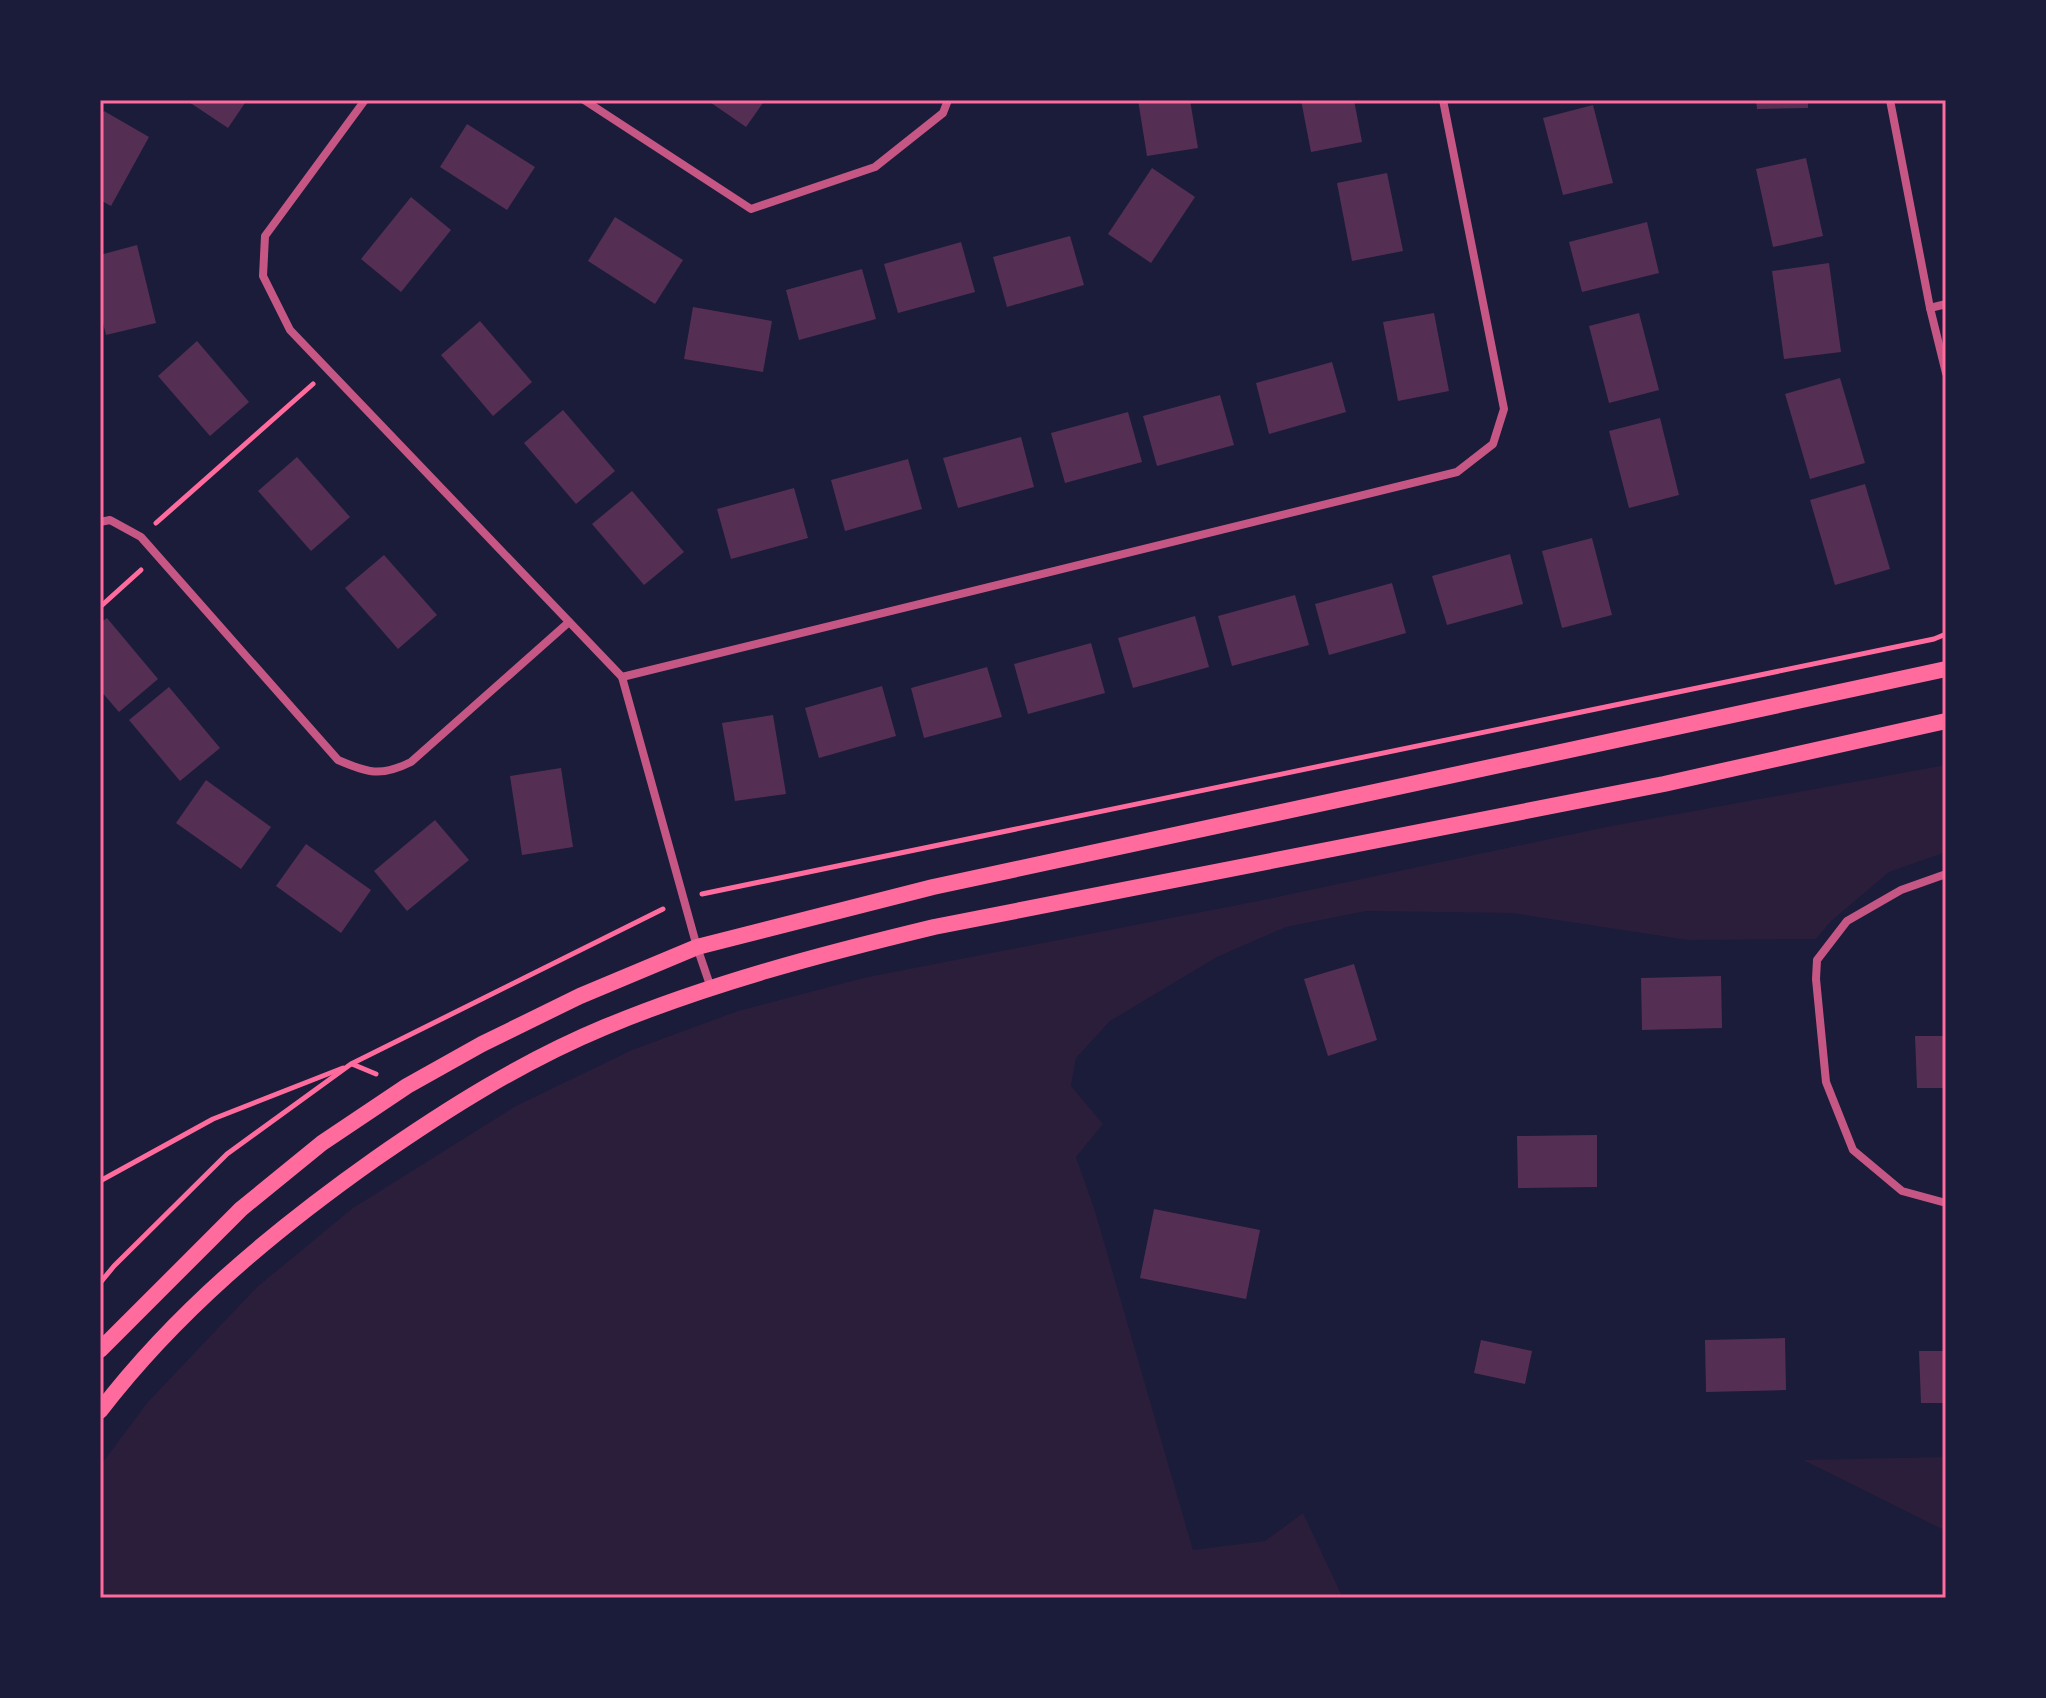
<svg xmlns="http://www.w3.org/2000/svg" width="2046" height="1698" font-family="Barlow,sans-serif">
<rect width="100%" height="100%" fill="#1b1b3a"/>
<g fill="#2a1e3b">
<path d="M1946,765v87l-57,20 -59,50 -14,17 -128,1 -177,-27 -145,-2 -80,16 -69,30 -107,64 -34,37 -5,28 32,38 -27,33 19,54 98,339 72,-9 38,-28 40,85h-1243v-132l47,-63 110,-116 96,-79 163,-102 116,-56 106,-39 125,-33 405,-79 338,-72z"/>
<path d="M1946,1457v74l-143,-71z"/>
</g>
<g fill="#542f53">
<path d="M186,100h61l-19,28z"/>
<path d="M707,100h58l-19,27z"/>
<path d="M1138,100h52l8,48 -51,8z"/>
<path d="M1301,100h53l8,42 -51,10z"/>
<path d="M1756,100h52v8l-51,1z"/>
<path d="M1593,105l20,78 -50,12 -20,-77z"/>
<path d="M104,111l45,26 -38,69 -11,-6v-82z"/>
<path d="M467,124l68,43 -28,43 -67,-43z"/>
<path d="M1806,158l17,78 -50,11 -17,-78z"/>
<path d="M1152,168l43,29 -44,66 -43,-29z"/>
<path d="M1387,173l16,78 -51,10 -15,-78z"/>
<path d="M411,197l40,33 -50,62 -40,-33z"/>
<path d="M615,217l68,43 -28,44 -67,-43z"/>
<path d="M1647,222l12,51 -77,19 -13,-50z"/>
<path d="M1070,236l14,49 -77,22 -14,-50z"/>
<path d="M961,242l14,50 -77,21 -14,-49z"/>
<path d="M137,245l19,78 -50,12 -6,-24v-56z"/>
<path d="M1829,263l12,89 -57,7 -12,-88z"/>
<path d="M862,269l14,50 -77,21 -13,-50z"/>
<path d="M693,307l79,14 -9,51 -79,-13z"/>
<path d="M1434,313l15,78 -51,10 -15,-79z"/>
<path d="M1639,313l20,77 -50,13 -20,-77z"/>
<path d="M480,321l52,61 -39,34 -52,-61z"/>
<path d="M197,341l52,61 -39,34 -52,-60z"/>
<path d="M1332,362l14,50 -77,22 -13,-51z"/>
<path d="M1840,378l25,85 -55,16 -25,-85z"/>
<path d="M1220,395l14,50 -77,21 -14,-50z"/>
<path d="M563,410l52,61 -39,33 -52,-61z"/>
<path d="M1128,412l14,50 -77,21 -14,-50z"/>
<path d="M1660,418l19,77 -50,13 -20,-77z"/>
<path d="M1021,437l13,50 -76,21 -15,-50z"/>
<path d="M297,457l53,60 -39,34 -53,-60z"/>
<path d="M908,459l14,50 -77,22 -14,-51z"/>
<path d="M1865,484l25,85 -55,16 -25,-85z"/>
<path d="M794,488l14,50 -77,21 -14,-50z"/>
<path d="M632,491l52,61 -40,33 -52,-61z"/>
<path d="M1592,538l20,77 -50,13 -20,-77z"/>
<path d="M1510,554l13,50 -76,21 -15,-49z"/>
<path d="M384,555l53,60 -39,34 -53,-61z"/>
<path d="M1392,583l14,50 -77,22 -14,-51z"/>
<path d="M1295,595l14,50 -77,21 -14,-50z"/>
<path d="M1195,616l14,51 -76,21 -15,-50z"/>
<path d="M107,618l51,61 -39,33 -19,-22v-67z"/>
<path d="M1091,643l14,50 -77,21 -14,-50z"/>
<path d="M987,667l15,50 -78,21 -13,-50z"/>
<path d="M882,686l14,50 -77,22 -14,-50z"/>
<path d="M169,687l51,61 -40,33 -51,-61z"/>
<path d="M773,715l13,79 -51,7 -13,-78z"/>
<path d="M561,768l12,79 -51,8 -12,-79z"/>
<path d="M206,780l65,47 -30,42 -65,-46z"/>
<path d="M435,820l34,40 -62,51 -33,-40z"/>
<path d="M306,844l65,46 -30,43 -65,-47z"/>
<path d="M1354,964l23,76 -49,16 -24,-77z"/>
<path d="M1721,976l1,52 -80,2 -1,-52z"/>
<path d="M1915,1036h31v52h-29z"/>
<path d="M1597,1135v52l-79,1 -1,-52z"/>
<path d="M1154,1209l106,21 -14,69 -106,-21z"/>
<path d="M1785,1338l1,52 -80,2 -1,-52z"/>
<path d="M1481,1340l51,11 -7,33 -51,-11z"/>
<path d="M1919,1351h27v52h-25z"/>
</g>
<g fill="none" stroke-linecap="round" stroke-linejoin="round">
<g stroke="#ff6b9d" stroke-width="5">
<path d="M156,523l157,-139"/>
<path d="M100,607l41,-37"/>
<path d="M702,894l1232,-255 12,-5"/>
<path d="M352,1064l24,10"/>
<path d="M100,1181l113,-62 130,-51"/>
<path d="M100,1283l14,-17 113,-112 124,-90 312,-155"/>
</g>
<g stroke="#c65784" stroke-width="8">
<path d="M365,100l-100,136 -2,40 27,54 332,347 75,270 14,41"/>
<path d="M584,100l167,109 124,-42 68,-54 5,-13"/>
<path d="M1890,100l40,208 16,65"/>
<path d="M1930,308l16,-4"/>
<path d="M100,522l10,-2 31,17 197,223c30,13 43,17 73,2l158,-140"/>
<path d="M622,677l835,-205 36,-28 11,-35 -61,-309"/>
<path d="M1946,874l-45,16 -54,31 -30,39 -1,19 10,103 27,68 49,41 44,12"/>
</g>
<g stroke="#ff6b9d" stroke-width="16">
<path d="M100,1350l141,-141 81,-66 85,-57 75,-42 98,-48 117,-49 236,-60 1013,-218"/>
<path d="M100,1411c76,-99 173,-180 275,-252 72,-50 148,-98 230,-132 106,-44 217,-73 329,-100l730,-143 282,-63"/>
</g>
</g>
<rect width="2046" height="1698" fill="none" stroke="#1b1b3a" stroke-width="204"/>
<rect x="102" y="102" width="1842" height="1494" fill="none" stroke="#ff6b9d" stroke-width="3"/>
</svg>
